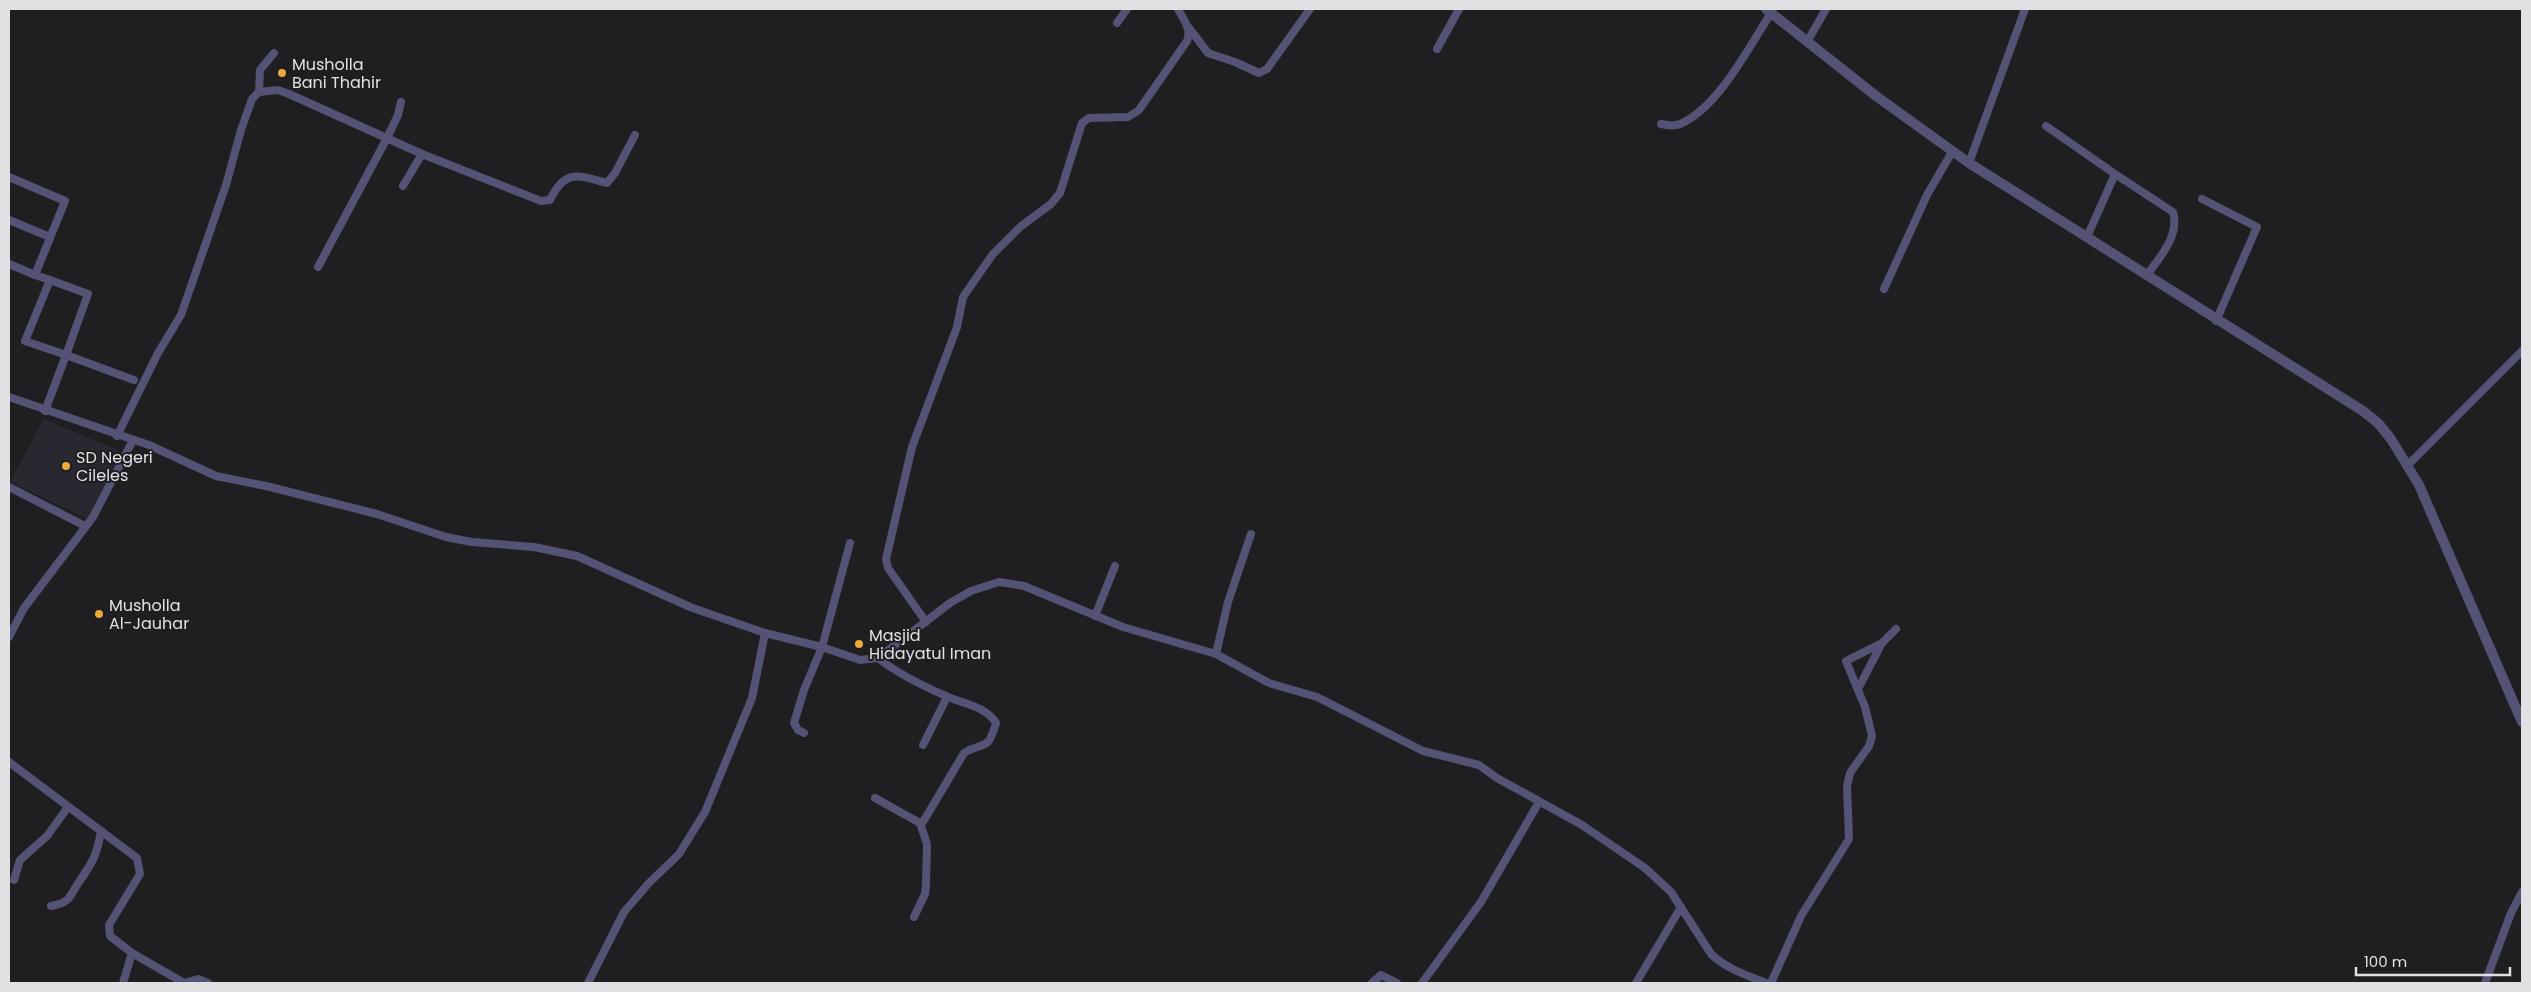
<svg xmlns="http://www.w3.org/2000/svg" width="2531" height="992" font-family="Poppins,sans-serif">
<rect width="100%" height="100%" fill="#1f1f22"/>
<path fill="#292830" d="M44,419l76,32 -30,69 -80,-38z"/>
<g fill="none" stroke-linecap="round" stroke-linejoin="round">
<g stroke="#555375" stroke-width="8">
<path d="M1117,23l10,-14"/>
<path d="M1189,28l19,25 27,9 24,11 8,-4 43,-60"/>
<path d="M1807,42l19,-33"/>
<path d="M1437,49l22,-40"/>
<path d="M259,92l1,-22 14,-17"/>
<path d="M1661,124c6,1 12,3 19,0 38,-16 69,-77 91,-111"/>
<path d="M2046,126l69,48"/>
<path d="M1969,163l56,-154"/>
<path d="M9,177l56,24 -30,74 15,5 -25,61 41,14 -21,56"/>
<path d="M403,186l19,-32"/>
<path d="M2202,199l55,28 -41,94"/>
<path d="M9,220l41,17"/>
<path d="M2087,237l28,-63 58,38c7,23 -13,45 -26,63"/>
<path d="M9,264l26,11"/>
<path d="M318,267l69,-129 11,-23 3,-13"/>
<path d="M50,280l38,14 -22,61 68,25"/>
<path d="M1884,289l43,-94 25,-43"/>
<path d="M9,397l140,48 67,31 50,10 111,28 69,23 26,5 62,5 43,9 113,51 75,26 57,14 38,13 18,-2 72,-55 21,-12 28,-9 25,4 99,41 93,27 53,29 48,14 106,54 56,14 18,13 85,47 63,43 26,24 40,62c16,15 35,21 55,29"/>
<path d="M117,436l41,-83 23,-38 45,-130 15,-55 11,-31 7,-7 19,-2 11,4 133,60 119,47 9,-1c15,-31 28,-25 57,-17l8,-10 20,-38"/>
<path d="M2407,466l115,-115"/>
<path d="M9,487l76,39"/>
<path d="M1095,616l20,-50"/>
<path d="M926,622l-38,-54 -2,-9 26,-112 45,-120 6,-30 30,-43 27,-27 31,-23 9,-11 22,-70 7,-5 39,-1 11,-7 48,-69c5,-12 -4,-22 -9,-32"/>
<path d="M9,637l15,-29 69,-91 40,-77"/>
<path d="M1216,654l12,-52 23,-68"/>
<path d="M1858,689l24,-46"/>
<path d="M804,733l-6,-3 -4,-7 10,-33 18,-43 28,-104"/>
<path d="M923,745l24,-48"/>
<path d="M9,762l128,96 3,16 -31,51 1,11 22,17 52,30"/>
<path d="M875,798l45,25 3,-1 41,-69c20,-13 23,1 32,-30 -10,-17 -33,-19 -50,-27 -23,-10 -48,-22 -68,-38"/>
<path d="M14,880l6,-20 27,-24 21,-29"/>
<path d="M51,906c21,-4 18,-10 28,-24 14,-20 18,-27 22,-51"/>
<path d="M914,917l11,-23 1,-9 1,-41 -7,-21"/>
<path d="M123,983l9,-30"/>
<path d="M184,983l14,-4 10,4"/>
<path d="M588,983l36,-71 24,-28 31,-30 26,-42 47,-114 13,-65"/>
<path d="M1372,983l9,-8 16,8"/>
<path d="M1422,983l59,-81 58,-100"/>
<path d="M1636,983l45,-76"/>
<path d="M1771,983l30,-67 48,-77 -2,-53 3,-13 19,-27 3,-10 -7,-29 -19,-46 36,-18 14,-14"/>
<path d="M2485,983l26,-70 11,-21"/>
</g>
<path stroke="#555375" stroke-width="10" d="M1766,9l110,87 93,67 394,248 15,12 13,16 28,46 103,237"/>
</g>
<g fill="#ebaa39" stroke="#1f1f22" stroke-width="2">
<circle cx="282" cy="73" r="5"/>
<circle cx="66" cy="466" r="5"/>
<circle cx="99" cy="614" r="5"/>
<circle cx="859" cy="644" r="5"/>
</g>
<g text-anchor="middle" stroke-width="4" stroke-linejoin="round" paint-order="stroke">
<g font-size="16" fill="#e1e1e3" stroke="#1f1f22" text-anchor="start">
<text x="292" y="70">Musholla<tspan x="292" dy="18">Bani Thahir</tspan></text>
<text x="76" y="463">SD Negeri<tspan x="76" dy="18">Cileles</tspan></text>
<text x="109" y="611">Musholla<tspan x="109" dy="18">Al-Jauhar</tspan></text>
<text x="869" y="641">Masjid<tspan x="869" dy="18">Hidayatul Iman</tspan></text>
</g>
</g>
<rect width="2531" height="992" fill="none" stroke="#e1e1e3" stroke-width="20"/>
<path d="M2356 967v8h154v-8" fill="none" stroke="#e1e1e3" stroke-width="2.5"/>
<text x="2364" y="967" font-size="15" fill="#e1e1e3" stroke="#1f1f22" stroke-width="4" paint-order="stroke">100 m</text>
</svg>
